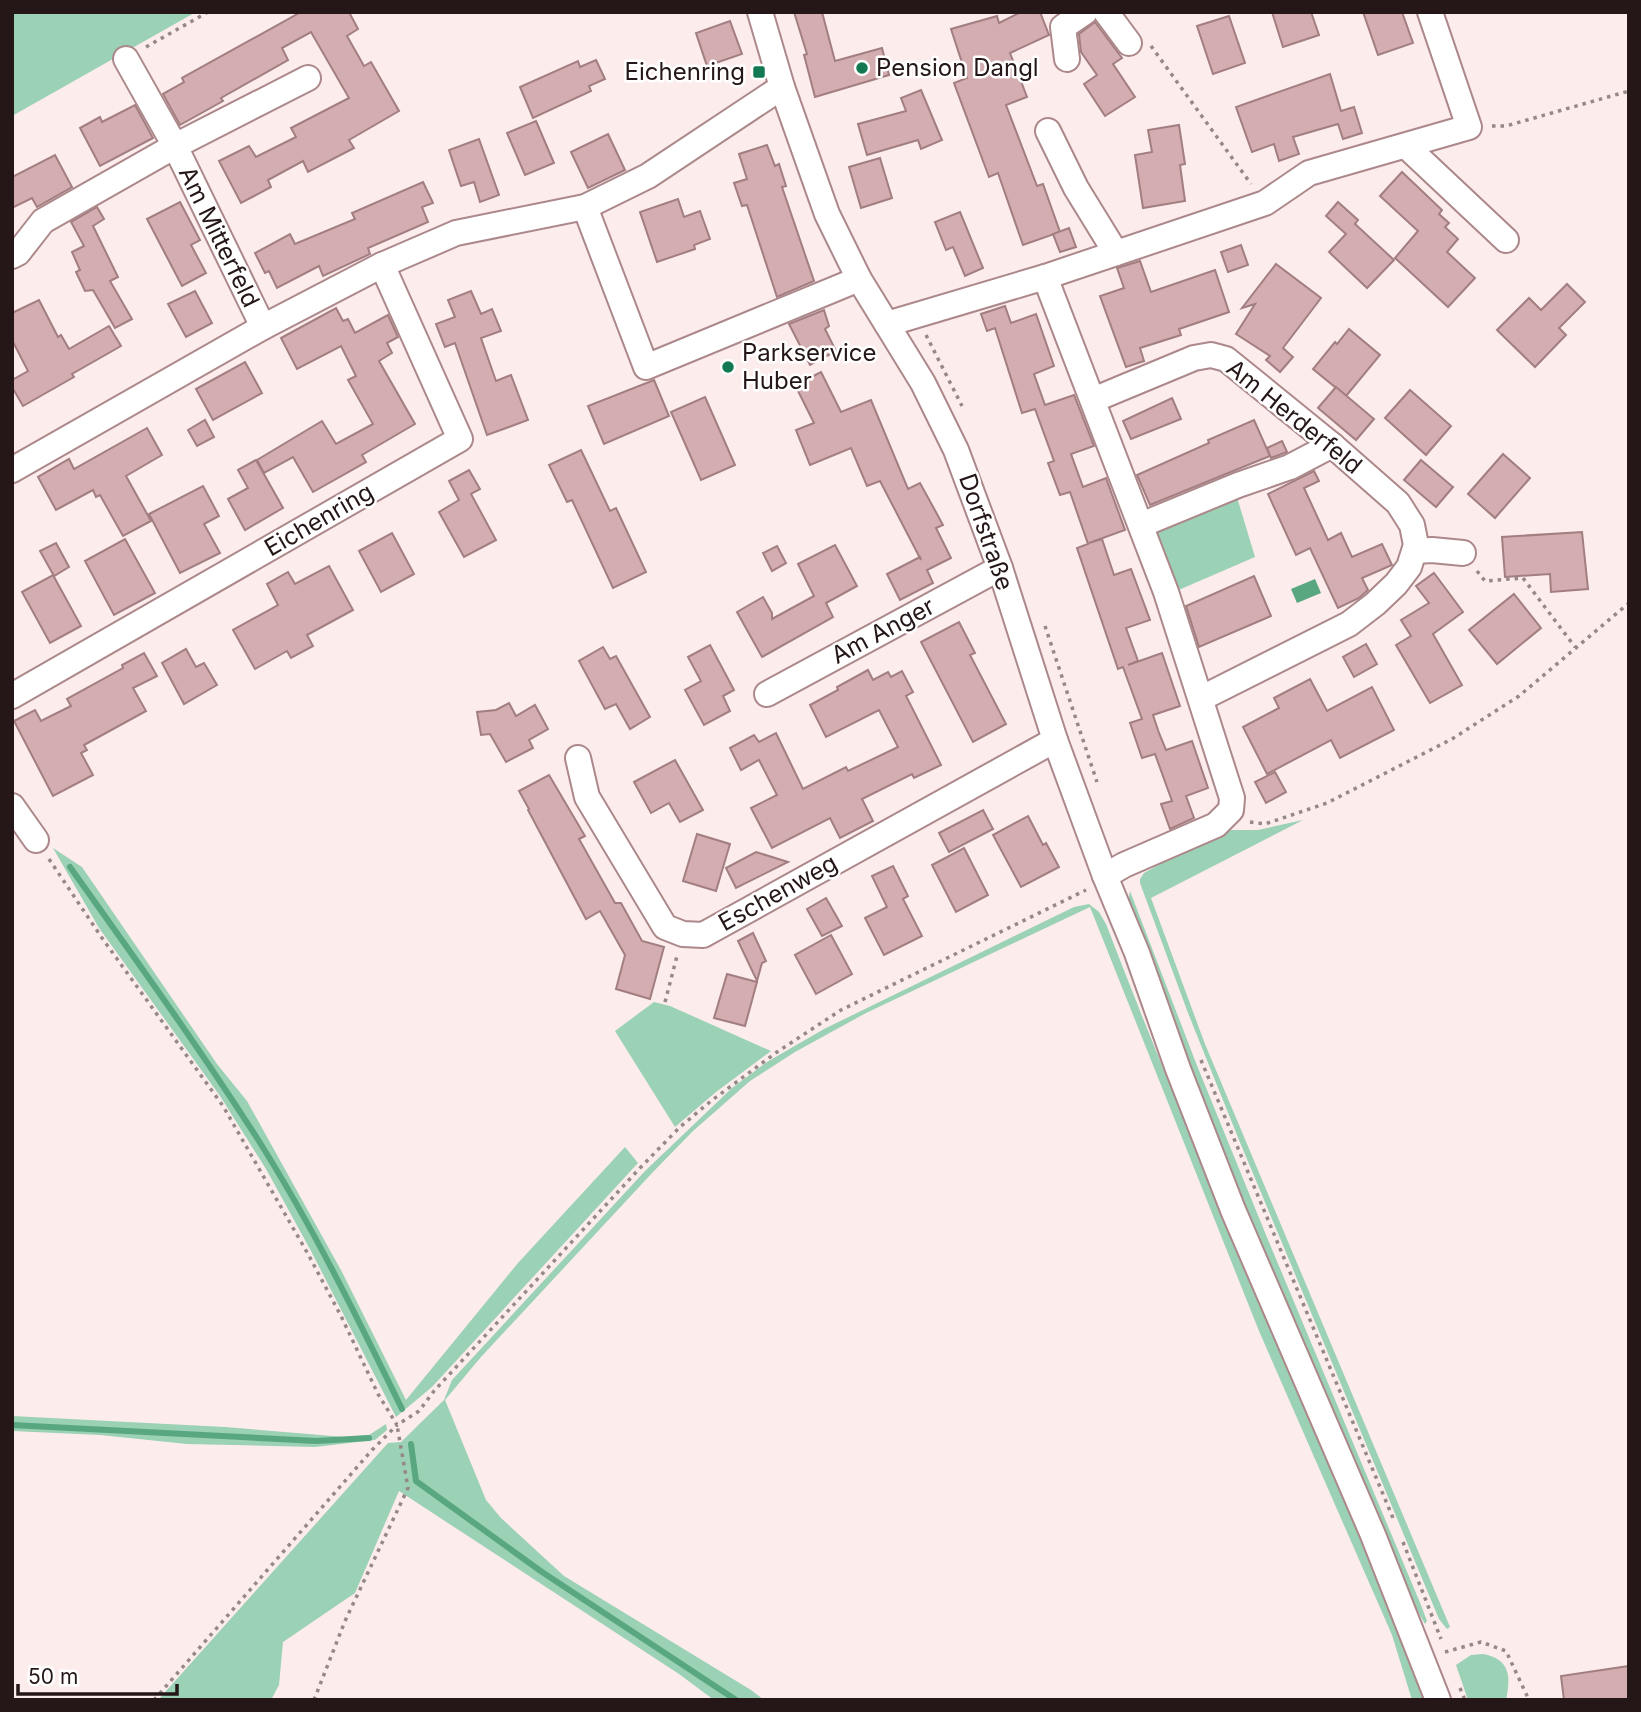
<svg xmlns="http://www.w3.org/2000/svg" width="1641" height="1712" font-family="Inter,sans-serif">
<rect width="100%" height="100%" fill="#fcecec"/>
<g fill="#9bd1b4">
<path d="M12,12h184l-184,104z"/>
<path d="M1236,494l19,63 -81,35 -20,-60z"/>
<path d="M1303,820l-152,78 54,146 245,583 -3,2 -8,-10 -200,-479 -51,-127 -48,-130v-4l4,-6 77,-43h37z"/>
<path d="M53,848l29,19 135,197 30,37 95,171 64,128 112,-137 107,-116 13,16 -206,224 -36,30 -85,-166 -45,-82 -46,-73 -121,-168z"/>
<path d="M1130,891l66,172 70,172 155,370 6,16 -2,3 -11,-19 -163,-380 -79,-199 -18,-65 -26,-59z"/>
<path d="M1089,904l10,8 7,12c100,261 217,515 319,776h-13l-20,-65 -133,-304 -169,-424 -224,106 -71,39 -45,29 -57,50 -40,41 -172,185 -36,43 41,100 15,18 63,58 187,114 13,10h-50l-35,-26 -280,-183 -44,102 -72,49 -4,43 -8,15h-113l230,-257 13,-1 43,-42 8,-20 193,-209 87,-83 35,-26 57,-33 250,-122z"/>
<path d="M654,1002l16,4 101,45 -55,41 -41,35 -60,-96z"/>
<path d="M12,1416l213,11 120,10 24,-2 17,-11 1,6 -12,10 -60,7 -128,-3 -87,-9 -88,-4z"/>
<path d="M1483,1654c27,5 28,22 23,46h-38l-12,-35 15,-10z"/>
</g>
<path fill="#59a781" d="M1315,579l6,14 -24,10 -6,-14z"/>
<g fill="none" stroke-linecap="round" stroke-linejoin="round">
<g stroke="#59a781" stroke-width="6">
<path d="M70,867c64,90 128,179 187,271 55,87 100,179 145,271"/>
<path d="M12,1425l304,16 53,-3"/>
<path d="M411,1444l5,37 126,91 194,128"/>
</g>
</g>
<g fill="#d3adaf" stroke="#a27e80" stroke-width="2">
<path d="M301,12h48l9,17 -11,7 17,30 7,-4 28,49 -50,29 5,8 -46,24 -5,-11 -35,19 3,7 -30,16 -22,-42 30,-15 7,11 40,-20 -5,-9 58,-30 -38,-66 -29,16 6,12 -67,38 2,3 -43,24 -17,-31 21,-12 -2,-4z"/>
<path d="M794,12h28l13,49 47,-13 7,27 -74,22 -11,-42 3,-1z"/>
<path d="M1021,12h19l9,23 -39,18 17,44 -21,8 31,81 6,-2 17,48 -37,13 -25,-72 -9,4 -35,-94 13,-5 -16,-49 46,-13 2,7z"/>
<path d="M1272,12h39l8,23 -36,12z"/>
<path d="M1363,12h39l11,31 -35,12z"/>
<path d="M1229,16l16,47 -32,11 -16,-48z"/>
<path d="M730,21l12,33 -35,12 -11,-33z"/>
<path d="M1095,22l27,36 -9,6 22,33 -30,19 -21,-32 13,-9 -16,-23 -2,-18z"/>
<path d="M596,60l9,19 -16,7 2,5 -58,27 -13,-31 58,-26 2,6z"/>
<path d="M1330,74l11,37 13,-4 8,26 -19,6 -5,-15 -45,13 6,17 -20,7 -5,-17 -22,8 -16,-45z"/>
<path d="M921,90l21,50 -21,9 -3,-9 -51,15 -9,-31 48,-13 -5,-13z"/>
<path d="M135,105l18,33 -53,28 -20,-38 20,-11 2,5z"/>
<path d="M536,121l18,42 -29,12 -18,-42z"/>
<path d="M1179,125l6,39 -5,1 5,36 -42,7 -8,-53 17,-3 -4,-22z"/>
<path d="M608,134l17,36 -37,18 -17,-36z"/>
<path d="M479,139l20,56 -19,7 -6,-20 -13,4 -12,-36z"/>
<path d="M767,145l8,21 4,-2 7,22 -4,1 32,94 -37,16 -30,-92 -5,1 -8,-23 13,-4 -8,-25z"/>
<path d="M55,155l17,32 -35,20 -5,-9 -20,10v-31z"/>
<path d="M880,158l12,40 -31,10 -12,-41z"/>
<path d="M1402,172l40,38 -3,4 10,9 -4,4 13,12 -11,13 28,26 -27,29 -53,-49 23,-27 -38,-35z"/>
<path d="M423,182l10,21 -11,4 6,15 -60,26 2,6 -47,22 -4,-10 -42,22 -8,-17 -4,2 -10,-20 35,-19 5,10 60,-25 -3,-6z"/>
<path d="M678,199l6,18 16,-6 10,28 -16,6 1,4 -38,13 -17,-50z"/>
<path d="M180,202l20,38 -9,5 15,28 -24,13 -35,-67z"/>
<path d="M1338,202l20,18 -3,4 39,36 -27,28 -38,-36 17,-18 -20,-18z"/>
<path d="M97,207l7,12 -11,7 25,51 -8,4 22,38 -17,9 -22,-38 -8,1 -9,-19 4,-2 -8,-18 12,-6 -13,-24z"/>
<path d="M960,212l23,56 -18,8 -12,-29 -7,3 -11,-28z"/>
<path d="M1069,228l7,19 -16,5 -7,-18z"/>
<path d="M1241,245l7,20 -20,7 -7,-20z"/>
<path d="M1140,261l11,31 64,-22 14,42 -50,17 2,6 -41,13 4,13 -18,6 -26,-71 24,-8 -7,-20z"/>
<path d="M1276,264l45,34 -38,50 10,9 -13,15 -14,-12 4,-4 -34,-22 19,-30 -13,4z"/>
<path d="M1567,284l18,18 -26,26 7,7 -31,32 -38,-37 32,-32 12,12z"/>
<path d="M195,291l17,32 -26,14 -18,-33z"/>
<path d="M471,291l10,23 11,-5 9,22 -20,7 15,43 15,-6 17,45 -41,15 -32,-92 -10,4 -9,-23 19,-7 -7,-17z"/>
<path d="M39,300l19,37 3,-2 8,14 40,-23 12,20 -49,28 2,3 -51,29 -11,-19v-7l16,-9 -16,-31v-27z"/>
<path d="M1005,306l6,17 25,-9 18,52 -20,8 11,31 29,-10 20,51 -23,8 12,33 23,-9 19,52 -36,13 13,-4 12,36 17,-6 19,51 -24,8 12,33 -10,4 34,-12 18,53 -27,9 6,18 7,17 26,-9 16,47 -22,8 8,22 -24,11 -9,-25 11,-3 -17,-47 -13,4 -12,-35 12,-4 -19,-52 -5,2 -41,-121 11,-4 -18,-52 -10,3 -12,-32 6,-2 -19,-52 -13,4 -27,-85 -8,3 -6,-17z"/>
<path d="M336,308l7,13 5,-2 7,14 33,-18 10,22 -11,6 5,10 -13,8 36,63 -53,31 4,7 -53,30 -20,-35 -29,16 -7,-13 65,-39 14,23 37,-20 -25,-44 8,-4 -15,-30 -44,23 -16,-31z"/>
<path d="M824,310l5,16 -4,3 11,22 -26,14 -21,-41z"/>
<path d="M1349,329l31,26 -34,41 -33,-27 22,-27 2,2z"/>
<path d="M245,362l17,31 -49,27 -17,-31z"/>
<path d="M821,372l20,40 30,-12 37,89 12,-6 23,42 -7,3 15,30 -24,12 6,13 -33,17 -13,-26 33,-17 1,3 -41,-79 -13,5 -16,-38 -41,17 -14,-35 18,-7 -19,-38z"/>
<path d="M654,380l15,36 -65,28 -16,-38z"/>
<path d="M1336,387l38,32 -18,21 -38,-32z"/>
<path d="M1410,390l41,36 -25,29 -41,-37z"/>
<path d="M705,397l30,68 -34,15 -30,-68z"/>
<path d="M1172,398l9,21 -50,20 -8,-18z"/>
<path d="M205,420l9,17 -17,9 -9,-16z"/>
<path d="M1254,420l16,36 -120,49 -13,-30 72,-32 -1,-3z"/>
<path d="M147,428l15,27 -36,21 25,45 -28,15 -23,-41 -4,2 -3,-7 -37,20 -18,-33 31,-18 5,10z"/>
<path d="M1282,441l5,11 -16,6 -4,-10z"/>
<path d="M581,450l29,61 6,-3 30,64 -33,16 -41,-88 -5,2 -18,-37z"/>
<path d="M1503,454l27,24 -35,40 -27,-24z"/>
<path d="M256,460l27,48 -38,22 -17,-31 20,-11 -10,-18z"/>
<path d="M1421,460l32,27 -17,20 -32,-27z"/>
<path d="M469,470l11,19 -9,5 25,46 -32,17 -25,-45 20,-12 -10,-19z"/>
<path d="M1314,471l5,10 -15,7 24,52 13,-7 11,24 30,-13 10,21 -30,13 6,12 -9,8 -21,10 -28,-60 -14,7 -28,-61z"/>
<path d="M203,486l16,30 -15,8 16,29 -40,20 -31,-59z"/>
<path d="M1582,532l6,57 -37,3 -1,-18 -45,3 -3,-40z"/>
<path d="M392,533l22,41 -33,18 -22,-41z"/>
<path d="M125,539l30,54 -41,22 -29,-54z"/>
<path d="M56,543l13,24 -15,9 -14,-25z"/>
<path d="M835,545l22,41 -31,17 7,14 -71,40 -25,-45 26,-15 9,16v6l42,-23 -16,-32z"/>
<path d="M777,546l9,17 -14,8 -9,-18z"/>
<path d="M329,566l24,44 -46,25 6,11 -22,12 -4,-7 -32,18 -22,-39 45,-25 -11,-21 21,-12 7,12z"/>
<path d="M1434,573l29,39 -30,22 29,51 -32,18 -34,-58 15,-9 -10,-16 28,-17 -13,-17z"/>
<path d="M53,575l28,51 -31,17 -28,-51z"/>
<path d="M1254,576l17,40 -72,31 -13,-41z"/>
<path d="M1514,594l27,34 -44,36 -28,-34z"/>
<path d="M959,622l16,31 -5,2 36,69 -33,18 -52,-100z"/>
<path d="M1366,644l11,20 -23,13 -11,-20z"/>
<path d="M710,645l24,45 -11,6 7,15 -26,14 -19,-35 16,-9 -13,-24z"/>
<path d="M603,647l7,12 6,-3 34,61 -20,12 -14,-25 -11,5 -26,-48z"/>
<path d="M186,649l10,18 8,-4 13,22 -33,19 -22,-41z"/>
<path d="M144,653l13,23 -24,12 13,23 -62,34 3,5 -6,3 12,22 -40,21 -39,-75 21,-11 6,11 30,-15 -4,-7 56,-31 -1,-3z"/>
<path d="M868,670l5,10 15,-8 3,5 11,-6 11,21 -7,4 35,69 -27,13 -2,-4 -50,25 11,22 -33,17 -10,-20 -58,30 -21,-40 26,-13 -18,-35 -18,10 -11,-22 24,-13 5,7 17,-9 27,56 43,-22 2,4 50,-24 -19,-37 -53,27 -16,-32 28,-15 -1,-3z"/>
<path d="M1310,679l17,32 45,-24 22,43 -54,28 -9,-18 -64,34 -24,-47 36,-19 -5,-10z"/>
<path d="M509,703l7,13 19,-11 13,24 -19,11 4,8 -27,14 -16,-28 -9,1 -4,-23 19,-2z"/>
<path d="M675,760l28,50 -23,12 -11,-19 -18,10 -17,-31z"/>
<path d="M1275,772l11,20 -20,11 -11,-21z"/>
<path d="M549,775l36,61 -6,3 36,64h6l21,38 22,6 -14,52 -34,-10 9,-34 -25,-44 -14,8 -58,-109 1,-1 -10,-18z"/>
<path d="M983,810l10,19 -44,23 -10,-19z"/>
<path d="M1028,816l15,29 3,-2 13,24 -38,20 -28,-52z"/>
<path d="M697,834l33,10 -14,47 -33,-10z"/>
<path d="M964,848l24,47 -32,17 -24,-47z"/>
<path d="M756,852l32,10 -52,26 -10,-20z"/>
<path d="M893,866l15,30 -5,3 19,37 -38,19 -19,-37 22,-11 -15,-31z"/>
<path d="M826,898l16,28 -20,10 -15,-27z"/>
<path d="M753,933l13,28 -4,2 -5,18 -19,-40z"/>
<path d="M831,935l21,39 -36,20 -21,-39z"/>
<path d="M727,974l30,8 -12,44 -31,-8z"/>
<path d="M1629,1666v34h-65l-3,-24z"/>
</g>
<g fill="none" stroke-linecap="round" stroke-linejoin="round">
<g stroke="#ac888a" stroke-width="28">
<g id="minor">
<path d="M760,12l22,75 45,127 32,65 64,104 33,67 44,118 55,172 50,136 32,77 41,116 55,141 140,325 65,165"/>
<path d="M1106,12l23,31"/>
<path d="M126,59l49,87 133,-68"/>
<path d="M1067,59l-4,-32 22,-15"/>
<path d="M1048,131l28,57 40,65"/>
<path d="M1406,146l100,94"/>
<path d="M585,207l61,160 213,-88"/>
<path d="M12,256l6,-3 25,-32 132,-75 88,181"/>
<path d="M1045,277l121,315 66,206 -1,12 -15,15 -92,40 -19,11"/>
<path d="M887,324l158,-47 220,-74 44,-30 160,-46 -39,-115"/>
<path d="M1093,400l101,-42 17,-3 15,4 106,86 66,58 14,22 4,20 -7,22 -13,17 -21,20 -26,20 -147,74"/>
<path d="M12,470l251,-143 119,-62 74,-32 129,-26 63,-31 134,-89"/>
<path d="M1141,525l97,-40 52,-18 42,-22"/>
<path d="M1415,551l17,-1 31,3"/>
<path d="M767,694l233,-126"/>
<path d="M12,696l448,-257 -78,-174"/>
<path d="M578,758l9,39 78,130 18,7 20,1 352,-195"/>
<path d="M12,806l24,34"/>
</g>
</g>
<g stroke="#978888" stroke-width="3.5" stroke-dasharray="3.5 5" stroke-linecap="butt">
<path d="M1151,46l100,138"/>
<path d="M146,47l62,-35"/>
<path d="M1492,126h14l123,-35"/>
<path d="M926,335l36,71"/>
<path d="M1477,571l8,10 38,-3 52,69"/>
<path d="M1045,626l52,156"/>
<path d="M1250,822l15,2 62,-21 125,-64 67,-43 110,-93"/>
<path d="M49,859l53,79 121,168 85,148 33,62 37,78 19,31 22,-14 15,-20 206,-223 40,-41 31,-26 66,-49 64,-42 245,-120"/>
<path d="M665,1002l12,-46"/>
<path d="M1201,1060l192,458"/>
<path d="M1403,1542l38,97"/>
<path d="M1445,1652l36,-10 25,9 23,49"/>
<path d="M1460,1688l5,12"/>
<path d="M154,1700l218,-250 25,-25"/>
<path d="M314,1700l31,-79 63,-133 -11,-63"/>
</g>
<use href="#minor" stroke="#fff" stroke-width="24"/>
</g>
<g fill="#127952" stroke="#fff" stroke-width="2.5">
<circle cx="862" cy="68" r="7"/>
<rect x="752" y="65" width="14" height="14" rx="3.5"/>
<circle cx="728" cy="367" r="7"/>
</g>
<g text-anchor="middle" stroke-width="5" stroke-linejoin="round" paint-order="stroke">
<g font-size="24" fill="#251718" stroke="#fff" text-anchor="start">
<text x="876" y="76">Pension Dangl</text>
<text x="745" y="80" text-anchor="end">Eichenring</text>
<text x="742" y="361">Parkservice<tspan x="742" dy="28">Huber</tspan></text>
</g>
<g font-size="24" fill="#251718" stroke="#fff">
<text transform="translate(219 237) rotate(64)" y="8">Am Mitterfeld</text>
<text transform="translate(1294 417) rotate(39)" y="8">Am Herderfeld</text>
<text transform="translate(319 520) rotate(-30)" y="8">Eichenring</text>
<text transform="translate(986 532) rotate(71)" y="8">Dorfstraße</text>
<text transform="translate(883 631) rotate(-28)" y="8">Am Anger</text>
<text transform="translate(778 893) rotate(-29)" y="8">Eschenweg</text>
</g>
</g>
<rect width="1641" height="1712" fill="none" stroke="#251718" stroke-width="28"/>
<path d="M18 1684v10h159v-10" fill="none" stroke="#251718" stroke-width="3.5"/>
<text x="28" y="1684" font-size="21" fill="#251718" stroke="#ffffff" stroke-width="5" paint-order="stroke">50 m</text>
</svg>
